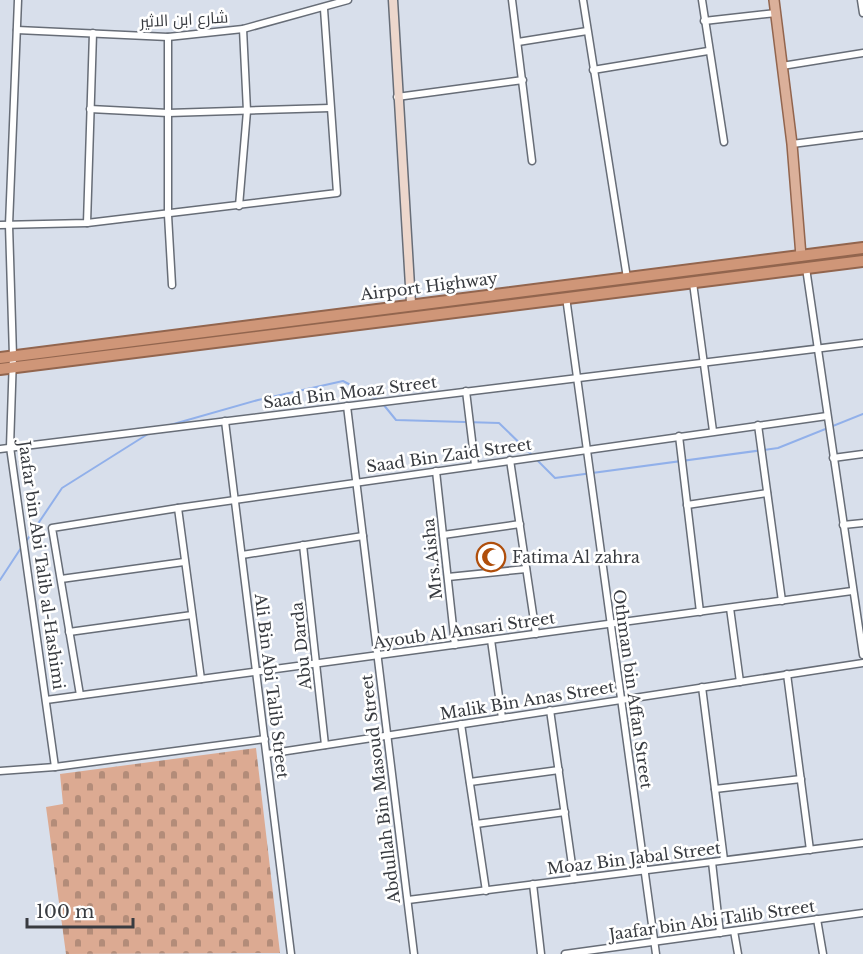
<svg xmlns="http://www.w3.org/2000/svg" width="863" height="954" font-family="'Libre Baskerville',Cairo,serif">
<defs>
<pattern id="cemetery-stones" width="16" height="16" patternUnits="userSpaceOnUse" patternTransform="scale(1.5)"><rect width="16" height="16" fill="#dcaa92"/><path d="M2 7V4a2 2 0 0 1 4 0v3zM10 15v-3a2 2 0 0 1 4 0v3z" fill="#b38c79"/></pattern>
</defs>
<rect width="100%" height="100%" fill="#d8dfeb"/>
<path fill="url(#cemetery-stones)" d="M256,748l24,205 -214,1 -20,-147 17,-3 -3,-30z"/>
<g fill="none" stroke-linecap="round" stroke-linejoin="round">
<g stroke="#91b0ea" stroke-width="2">
<path d="M383,404l13,16 103,3 34,33"/>
<path d="M170,425l88,-25 85,-19 36,19"/>
<path d="M537,460l18,18 223,-30 85,-34"/>
<path d="M25,543l37,-55 89,-56"/>
<path d="M0,580l21,-32"/>
</g>
<g stroke="#676d77" stroke-width="9">
<g id="minor">
<path d="M18,0l-9,225 4,131 -3,91 45,320"/>
<path d="M512,0l20,161"/>
<path d="M583,0l44,278"/>
<path d="M702,0l22,142"/>
<path d="M861,0l2,13"/>
<path d="M704,21l72,-8"/>
<path d="M17,30l151,7 75,-8 105,-29"/>
<path d="M168,37v178l4,70"/>
<path d="M518,42l69,-11"/>
<path d="M782,66l81,-13"/>
<path d="M593,70l115,-19"/>
<path d="M397,97l126,-17"/>
<path d="M90,109l78,4 162,-5"/>
<path d="M792,144l71,-9"/>
<path d="M239,206l8,-95 -4,-82"/>
<path d="M87,223l6,-190"/>
<path d="M0,225l87,-2 250,-30 -13,-184"/>
<path d="M806,268l57,387"/>
<path d="M693,283l20,148"/>
<path d="M566,297l90,657"/>
<path d="M466,391l9,74"/>
<path d="M347,406l67,548"/>
<path d="M225,421l66,533"/>
<path d="M758,425l24,176"/>
<path d="M679,436l21,176"/>
<path d="M0,449l863,-106"/>
<path d="M833,458l30,-4"/>
<path d="M510,460l26,174"/>
<path d="M436,471l19,174"/>
<path d="M687,505l80,-12"/>
<path d="M178,508l23,171"/>
<path d="M843,525l20,-2"/>
<path d="M443,535l77,-11"/>
<path d="M303,545l22,200"/>
<path d="M242,555l121,-19"/>
<path d="M448,577l78,-8"/>
<path d="M61,579l123,-17"/>
<path d="M730,608l10,74"/>
<path d="M69,632l123,-17"/>
<path d="M491,640l11,78"/>
<path d="M787,674l23,176"/>
<path d="M702,687l22,173"/>
<path d="M80,695l-28,-167 126,-20 649,-92"/>
<path d="M46,700l806,-109"/>
<path d="M550,710l24,169"/>
<path d="M461,724l25,167"/>
<path d="M267,754l596,-91"/>
<path d="M0,771l55,-4 210,-28"/>
<path d="M470,782l89,-12"/>
<path d="M715,789l86,-10"/>
<path d="M476,824l89,-12"/>
<path d="M712,862l8,71"/>
<path d="M533,884l8,70"/>
<path d="M408,900l455,-57"/>
<path d="M817,919l6,35"/>
<path d="M734,931l4,23"/>
<path d="M565,954l298,-41"/>
</g>
</g>
<g stroke="#676d77" stroke-width="11">
<path id="secondary" d="M393,0l18,303"/>
</g>
<g stroke="#92654e" stroke-width="12">
<path id="primary" d="M774,0l18,144 9,112"/>
</g>
<g stroke="#92654e" stroke-width="14">
<g id="trunk">
<path d="M0,358l863,-110"/>
<path d="M0,369l863,-108"/>
</g>
</g>
<use href="#minor" stroke="#fff" stroke-width="6"/>
<use href="#secondary" stroke="#edd7cc" stroke-width="8"/>
<use href="#primary" stroke="#dbb09a" stroke-width="9"/>
<use href="#trunk" stroke="#cf9678" stroke-width="10"/>
</g>
<defs>
<g id="mosque-ring" transform="scale(1.5)"><circle r="9.5" fill="#fff" stroke="#af4e0b" stroke-width="1.5"/><path d="M3.5-4.9A6 6 0 1 0 3.5 4.9A5 5 0 1 1 3.5-4.9Z" fill="#af4e0b"/></g>
</defs>
<g fill-rule="evenodd">
<use href="#mosque-ring" x="491" y="557"/>
</g>
<g text-anchor="middle" stroke-width="5" stroke-linejoin="round" paint-order="stroke">
<g font-size="16" fill="#383b40" stroke="#fff">
<text transform="translate(184 19) rotate(-3)" y="6">شارع ابن الاثير</text>
<text transform="translate(429 286) rotate(-7)" y="6">Airport Highway</text>
<text transform="translate(350 392) rotate(-7)" y="6">Saad Bin Moaz Street</text>
<text transform="translate(449 455) rotate(-8)" y="6">Saad Bin Zaid Street</text>
<text transform="translate(432 559) rotate(-96)" y="6">Mrs.Aisha</text>
<text transform="translate(42 565) rotate(82)" y="6">Jaafar bin Abi Talib al-Hashimi</text>
<text transform="translate(464 630) rotate(-8)" y="6">Ayoub Al Ansari Street</text>
<text transform="translate(301 646) rotate(-96)" y="6">Abu Darda</text>
<text transform="translate(272 686) rotate(83)" y="6">Ali Bin Abi Talib Street</text>
<text transform="translate(633 689) rotate(82)" y="6">Othman bin Affan Street</text>
<text transform="translate(527 700) rotate(-9)" y="6">Malik Bin Anas Street</text>
<text transform="translate(380 789) rotate(-97)" y="6">Abdullah Bin Masoud Street</text>
<text transform="translate(634 858) rotate(-7)" y="6">Moaz Bin Jabal Street</text>
<text transform="translate(712 920) rotate(-8)" y="6">Jaafar bin Abi Talib Street</text>
</g>
<g font-size="16" fill="#383b40" stroke="#fff" text-anchor="start">
<text x="512" y="563">Fatima Al zahra</text>
</g>
</g>
<path d="M27 918v9h106v-9" fill="none" stroke="#383b40" stroke-width="3"/>
<text x="36" y="918" font-size="18" fill="#383b40" stroke="#ffffff" stroke-width="4.5" paint-order="stroke">100 m</text>
</svg>
